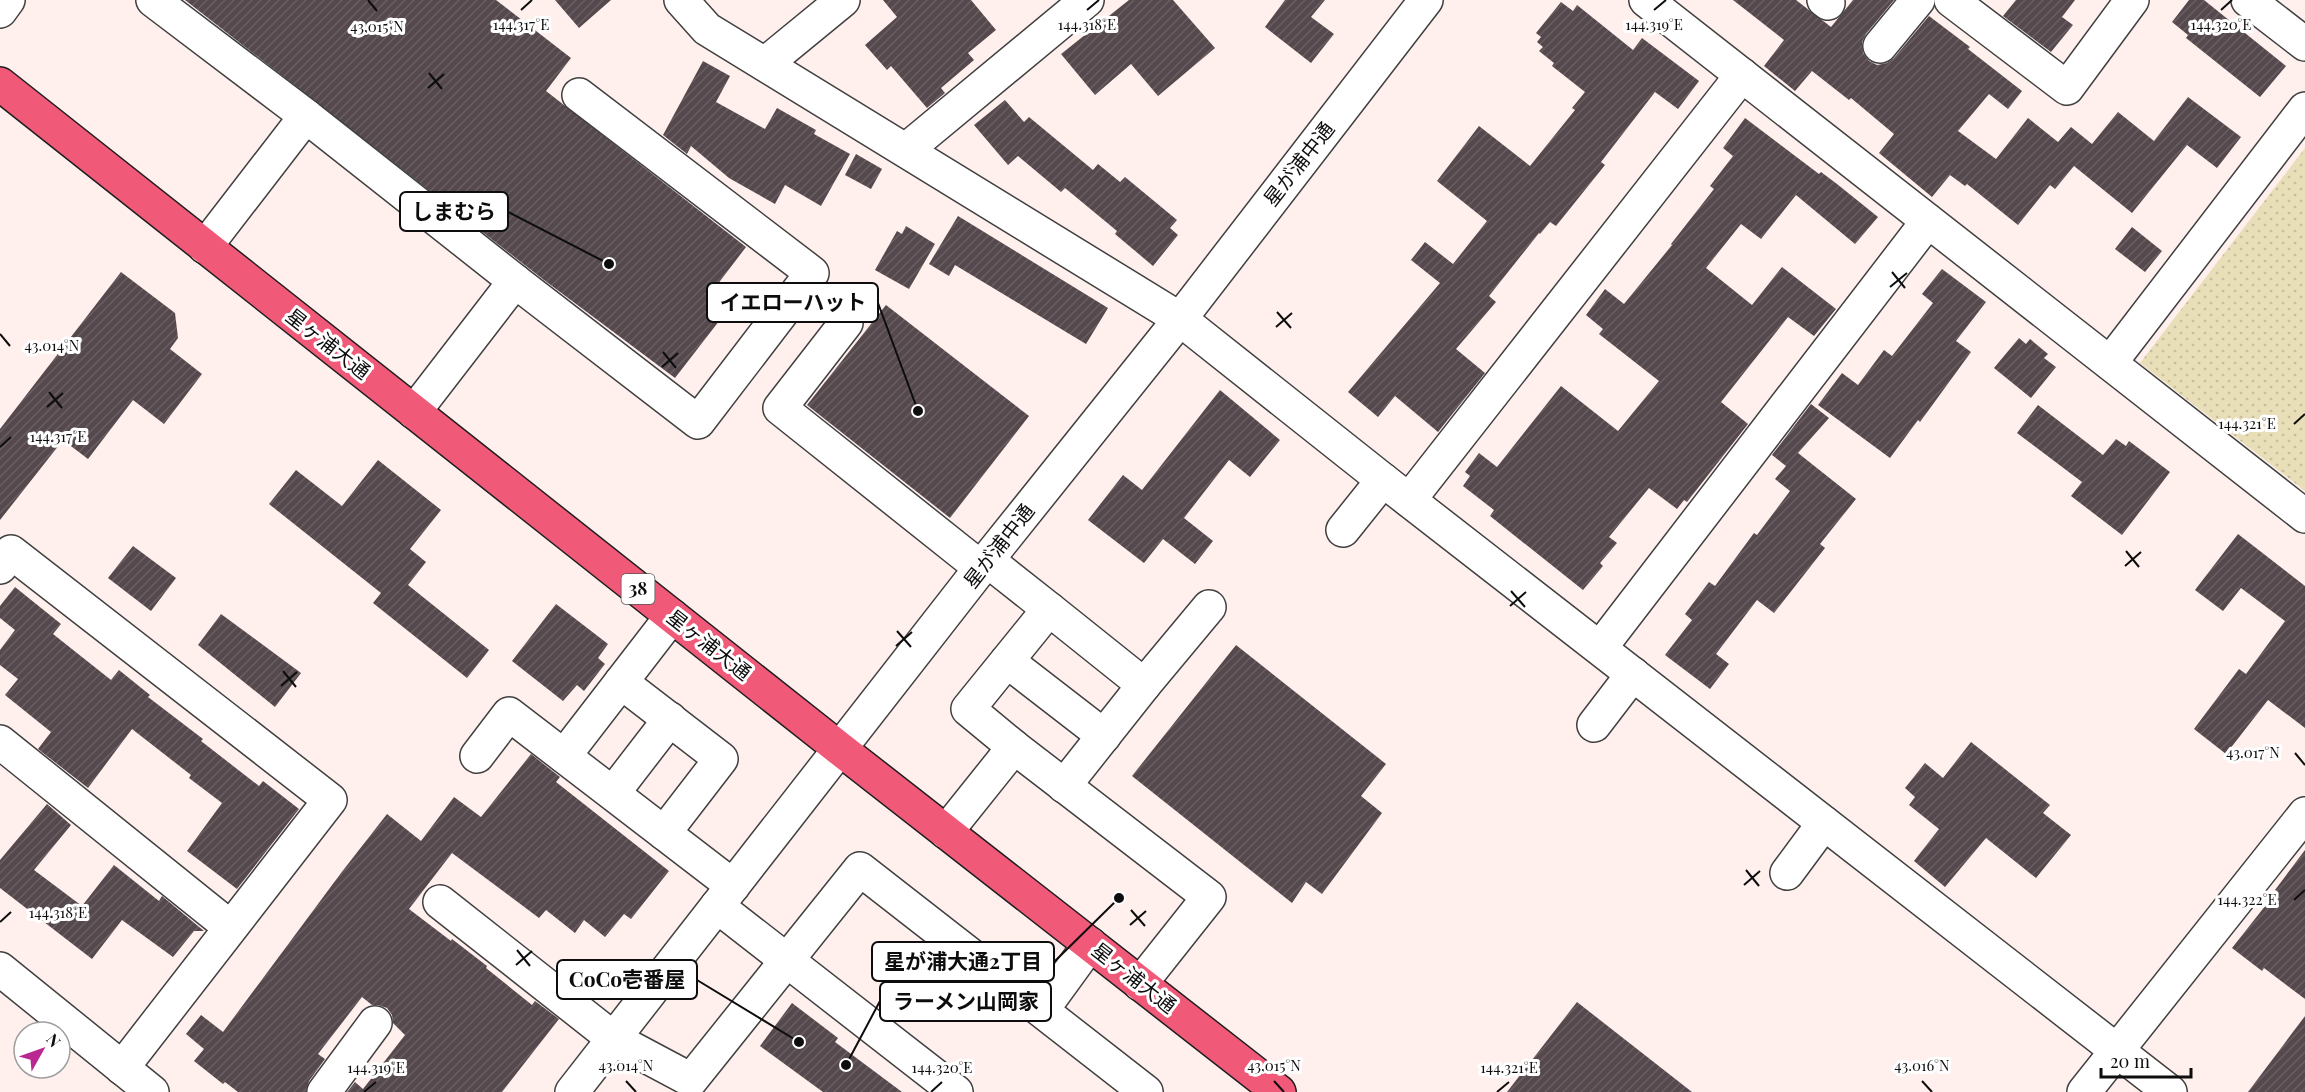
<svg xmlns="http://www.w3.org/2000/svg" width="2305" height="1092" font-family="'Playfair Display','Noto Sans JP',serif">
<defs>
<pattern id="park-dots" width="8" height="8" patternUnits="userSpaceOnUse" patternTransform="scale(1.5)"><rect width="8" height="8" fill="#e8dfb8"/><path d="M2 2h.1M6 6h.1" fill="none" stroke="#c6be9d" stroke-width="1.8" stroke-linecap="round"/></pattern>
<pattern id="building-hatch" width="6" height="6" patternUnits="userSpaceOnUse" patternTransform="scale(1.5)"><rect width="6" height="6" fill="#55494d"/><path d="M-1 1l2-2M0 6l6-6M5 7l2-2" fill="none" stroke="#685f62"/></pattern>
</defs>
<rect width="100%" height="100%" fill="#ffefed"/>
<path fill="url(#park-dots)" d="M2305,148v343l-165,-128z"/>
<g fill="url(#building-hatch)">
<path d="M185,0h311l75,58 -25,33 200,156 -32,42 19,14 -58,75 -131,-98z"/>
<path d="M555,0h56l-32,28z"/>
<path d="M883,0h88l25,30 -28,23 6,7 -33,28 4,5 -18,15 -36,-42 -4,4 -22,-25 32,-28z"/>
<path d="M1129,0h44l42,48 -57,48 -27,-32 -36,31 -34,-41z"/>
<path d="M1285,0h40l-14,17 23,17 -23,29 -46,-36z"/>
<path d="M1733,0h63l35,27 22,-27h41l-28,34 -4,8 1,11 6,8 8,4 10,-2 7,-5 35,-42 41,31 -2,2 54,42 -14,18 -19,-15 -31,37 38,28 32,-41 30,24 13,-15 21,17 26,-32 36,29 34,-44 53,40 -24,31 -30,-23 -55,68 -58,-47 -19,23 -5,-4 -32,40 -51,-41 -2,2 -15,-11 -18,22 -53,-44 15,-19 -43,-36 -2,2 -37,-29 -17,20 -31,-25 20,-26z"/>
<path d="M2016,0h59l-13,17 11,8 -22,27 -48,-36z"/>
<path d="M2189,0h15l82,66 -26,31 -74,-59 2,-3 -16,-13z"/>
<path d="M1561,2l12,9 4,-6 56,45 9,-12 57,43 -21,28 -23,-17 -54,70 4,3 -49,61 -6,-4 -10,12 -1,-1 -50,63 7,6 -40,47 29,24 -47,59 -43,-36 -17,21 -30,-25 92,-109 -29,-23 14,-18 28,22 34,-43 -50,-40 42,-55 51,40 45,-56 -3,-2 13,-16 -33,-26 2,-3 -15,-12 4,-4 -6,-5 4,-5 -5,-4z"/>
<path d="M703,61l27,15 -14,26 49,27 12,-21 39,22 -2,4 36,20 -29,52 -36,-21 -10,19 -46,-26 -38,-32 -4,8 -24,-19z"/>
<path d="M1005,100l19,22 5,-5 64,53 5,-6 22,18 5,-5 52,43 -7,8 8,7 -25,31 -38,-32 2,-3 -52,-43 -4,4 -43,-36 -10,9 -34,-40z"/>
<path d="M1745,118l74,56 2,-2 16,12 41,33 -23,27 -59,-49 -35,44 -20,-15 -35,44 46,37 30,-38 54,42 -22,27 -26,-19 -67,85 27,22 -61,78 -3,-2 -7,9 -28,-21 -40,49 8,6 -17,20 3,3 -20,24 -93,-74 4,-6 -31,-24 7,-10 -5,-4 14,-19 18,14 64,-81 57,45 41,-50 -60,-47 4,-5 -17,-14 19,-26 19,15 48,-59 -1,-1 43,-55 -4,-3 23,-30 -10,-8z"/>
<path d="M856,154l26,15 -11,20 -26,-14z"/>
<path d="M958,216l150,92 -22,36 -131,-79 -6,11 -20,-12z"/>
<path d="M906,226l29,18 -26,45 -34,-19 22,-39 5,3z"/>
<path d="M2132,227l30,24 -17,21 -30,-23z"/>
<path d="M1942,269l44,33 -30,39 15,11 -51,70 -2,-2 -28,38 -72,-53 24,-32 16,12 26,-35 8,6 41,-53 -11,-9z"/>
<path d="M121,272l54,41 3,25 -8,11 32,25 -38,50 -31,-24 -45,59 -25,-19 -63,80v-91z"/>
<path d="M886,305l143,111 -79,102 -143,-113z"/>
<path d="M2019,338l7,6 4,-5 18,15 -4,4 12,9 -25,31 -37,-30z"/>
<path d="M1220,390l60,50 -30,37 -21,-17 -45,58 29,23 -18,23 -32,-25 -19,24 -56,-43 35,-45 19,15z"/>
<path d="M1811,404l18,14 -31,35 58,46 -36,45 5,4 -51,65 -17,-13 -41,54 13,10 -19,25 -45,-34 27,-35 -7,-6 24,-32 6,4 39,-53 3,2 33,-44 -15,-12 11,-13 -14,-11z"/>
<path d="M2038,405l65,50 13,-16 10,7 3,-5 41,31 -48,63 -51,-39 11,-14 -65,-49z"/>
<path d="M378,460l63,50 -31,39 16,13 -18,23 81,65 -22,28 -94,-75 8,-10 -112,-89 27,-34 46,36z"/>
<path d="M2238,534l67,52v142l-37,-28 -42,54 -32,-25 45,-60 7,5 39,-53 -44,-33 -18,23 -28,-21z"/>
<path d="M133,546l43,32 -25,33 -43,-33z"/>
<path d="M15,587l46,37 -8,10 58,46 8,-10 31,25 -2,2 55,42 -2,2 58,45 4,-5 36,28 -62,80 -50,-38 35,-48 -33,-25 2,-3 -59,-46 -44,59 -50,-39 13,-17 -46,-37 13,-16 -18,-14v-15l15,-20 -15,-12v-12z"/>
<path d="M556,604l52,40 -10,14 7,6 -21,27 -7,-6 -14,16 -51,-40z"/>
<path d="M221,614l80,59 -26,34 -77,-62z"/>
<path d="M1236,645l150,119 -25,32 21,17 -60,81 -16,-12 -14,21 -160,-127z"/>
<path d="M1971,742l79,63 -7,8 28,22 -35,43 -50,-40 -41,49 -31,-26 25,-32 -30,-24 6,-8 -10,-9 20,-25 18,15z"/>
<path d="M531,754l29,23 -4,5 113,89 -38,48 -7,-5 -19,23 -21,-17 -9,13 -29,-23 -7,8 -87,-65 -43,56 42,32 1,-2 35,27 -1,2 46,37 3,-4 24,18 -57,73h-155l8,-10 8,7 42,-54 -12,-12 -1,-8 -5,-7 -9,-3h-6l-10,-8 -44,57 7,5 -16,22 -3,11h-68l-13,-10 -2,2 -29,-23 10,-12 -18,-15 15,-19 22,17 118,-159 46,-59 34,27 33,-44 27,20z"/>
<path d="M47,804l24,21 -37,45 48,36 32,-41 45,36 3,-5 42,35h-10l-21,26 -51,-37 -30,39 -92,-71v-28z"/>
<path d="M2305,850v149l-41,-31 -2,3 -30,-23 45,-57 -2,-1z"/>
<path d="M1577,1002l115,90h-185z"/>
<path d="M792,1003l46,35 -3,4 67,50h-79l-63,-46z"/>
<path d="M2305,1016v76h-57z"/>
</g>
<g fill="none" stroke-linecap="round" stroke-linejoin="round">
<g stroke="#404040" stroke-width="36">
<g id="minor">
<path d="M153,0l153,116"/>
<path d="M681,0l26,29 473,290 203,161 787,612"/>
<path d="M1646,0l659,516"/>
<path d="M1824,0l4,3"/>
<path d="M1951,0l116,88 65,-88"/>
<path d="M2248,0l57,44"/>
<path d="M0,11l8,-11"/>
<path d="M1880,46l38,-46"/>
<path d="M765,64l78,-64"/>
<path d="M906,150l181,-150"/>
<path d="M205,247l101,-131 209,165 -101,131"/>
<path d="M515,281l183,141 114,-149 -233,-178"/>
<path d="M846,323l-66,85 201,160"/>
<path d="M2110,363l195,-254"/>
<path d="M1409,500l333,-425"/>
<path d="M1343,530l40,-50"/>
<path d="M0,567l11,-15 319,248 -208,268"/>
<path d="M1049,609l95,76 -80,101"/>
<path d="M1600,648l328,-427"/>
<path d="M1007,661l97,75"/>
<path d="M621,682l100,77 -57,74"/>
<path d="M1144,685l65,-78"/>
<path d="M1594,725l39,-51"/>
<path d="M0,742l230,185"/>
<path d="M1014,747l195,150 -69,87"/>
<path d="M477,756l32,-42 224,172"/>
<path d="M564,756l108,-140"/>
<path d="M613,793l57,-74"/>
<path d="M946,832l68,-85 -46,-38 81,-100 -62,-49"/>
<path d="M1787,873l37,-50"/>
<path d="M440,902l174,137 77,41 169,-211 286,223"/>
<path d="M717,906l239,186"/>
<path d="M0,969l152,123"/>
<path d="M1042,1010l48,-66"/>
<path d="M324,1092l51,-69"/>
<path d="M572,1092l415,-532 193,-241 246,-319"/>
<path d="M2084,1092l221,-278"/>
</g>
</g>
<g stroke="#1e1e1e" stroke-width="36">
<path id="highway" d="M0,84l840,665 439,343"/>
</g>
<use href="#minor" stroke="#fff" stroke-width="33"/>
<use href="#highway" stroke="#f15979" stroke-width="33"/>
</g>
<path fill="none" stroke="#0d0d0d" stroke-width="2" d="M368,0l9,11M521,10l11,-10M1087,10l12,-10M1654,10l12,-10M2221,10l11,-10M429,73l13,16M428,88l16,-14M1892,272l13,16M1890,287l17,-14M1277,312l14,16M1276,327l16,-14M0,334l10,12M663,352l13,16M662,367l16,-14M49,392l13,16M47,407l16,-14M2294,424l11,-10M0,447l11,-10M2126,551l13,16M2125,566l16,-14M1511,591l14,16M1510,606l16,-14M897,631l14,16M896,646l16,-14M283,671l13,16M281,686l16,-14M2295,753l10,12M1746,870l13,16M1744,885l16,-14M2294,900l11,-10M1131,910l14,16M0,922l11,-10M1130,925l16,-14M517,950l13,16M516,965l16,-14M626,1081l10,11M1274,1081l10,11M1922,1081l10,11M364,1092l12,-10M931,1092l11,-10M1497,1092l12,-10"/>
<g text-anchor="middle" stroke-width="6" stroke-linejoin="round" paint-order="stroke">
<rect fill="#fff" stroke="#565656" stroke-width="1.5" x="621.5" y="574" width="33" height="30" rx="4.5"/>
<g font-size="18" font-weight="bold" fill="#0d0d0d">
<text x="638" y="595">38</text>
</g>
<g font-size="20" fill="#0d0d0d" stroke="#fff">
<text transform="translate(1299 164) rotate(-52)" y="7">星が浦中通</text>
<text transform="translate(328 344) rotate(38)" y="7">星ヶ浦大通</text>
<text transform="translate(999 546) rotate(-52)" y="7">星が浦中通</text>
<text transform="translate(709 645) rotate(38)" y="7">星ヶ浦大通</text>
<text transform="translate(1134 978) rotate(38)" y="7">星ヶ浦大通</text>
</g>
</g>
<g font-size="15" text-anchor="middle" fill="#0d0d0d" stroke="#fff" stroke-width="6" stroke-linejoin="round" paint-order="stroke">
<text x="521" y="30">144.317°E</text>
<text x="1654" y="30">144.319°E</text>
<text x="2221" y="30">144.320°E</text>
<text x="1087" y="30">144.318°E</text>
<text x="377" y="32">43.015°N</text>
<text x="52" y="351">43.014°N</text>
<text x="2247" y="429">144.321°E</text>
<text x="58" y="442">144.317°E</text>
<text x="2253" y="758">43.017°N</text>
<text x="2247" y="905">144.322°E</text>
<text x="58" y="918">144.318°E</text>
<text x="626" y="1071">43.014°N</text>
<text x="1274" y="1071">43.015°N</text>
<text x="1922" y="1071">43.016°N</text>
<text x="376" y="1073">144.319°E</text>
<text x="942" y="1073">144.320°E</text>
<text x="1509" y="1073">144.321°E</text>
</g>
<path fill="none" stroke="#0d0d0d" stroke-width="2" d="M609 264L508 212M918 411L878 303M1119 898L1054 962M799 1042L697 980M846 1065L880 1001"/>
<g fill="#0d0d0d" stroke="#fff" stroke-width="2">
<circle cx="609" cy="264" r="6"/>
<circle cx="918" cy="411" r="6"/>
<circle cx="1119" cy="898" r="6"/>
<circle cx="799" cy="1042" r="6"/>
<circle cx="846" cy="1065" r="6"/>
</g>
<g fill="#fff" stroke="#0d0d0d" stroke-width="2">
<rect x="400" y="192" width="108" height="39" rx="6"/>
<rect x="707" y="283" width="171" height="39" rx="6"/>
<rect x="872" y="942" width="182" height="39" rx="6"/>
<rect x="557" y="960" width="140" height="39" rx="6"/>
<rect x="880" y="982" width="171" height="39" rx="6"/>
</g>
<g font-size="21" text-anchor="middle" font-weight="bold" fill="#0d0d0d">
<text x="454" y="219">しまむら</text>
<text x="793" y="310">イエローハット</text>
<text x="963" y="969">星が浦大通2丁目</text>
<text x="627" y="987">CoCo壱番屋</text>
<text x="966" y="1009">ラーメン山岡家</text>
</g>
<g transform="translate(42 1050) rotate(50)"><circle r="28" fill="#ffffff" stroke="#9e9e9e" stroke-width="1.5"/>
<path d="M0-4.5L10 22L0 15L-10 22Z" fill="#b92890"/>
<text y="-9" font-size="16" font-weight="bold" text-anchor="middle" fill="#0d0d0d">N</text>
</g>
<path d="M2101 1068v9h90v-9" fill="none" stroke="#0d0d0d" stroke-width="3"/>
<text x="2110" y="1068" font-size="18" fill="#0d0d0d" stroke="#ffffff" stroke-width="4.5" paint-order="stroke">20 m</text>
</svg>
